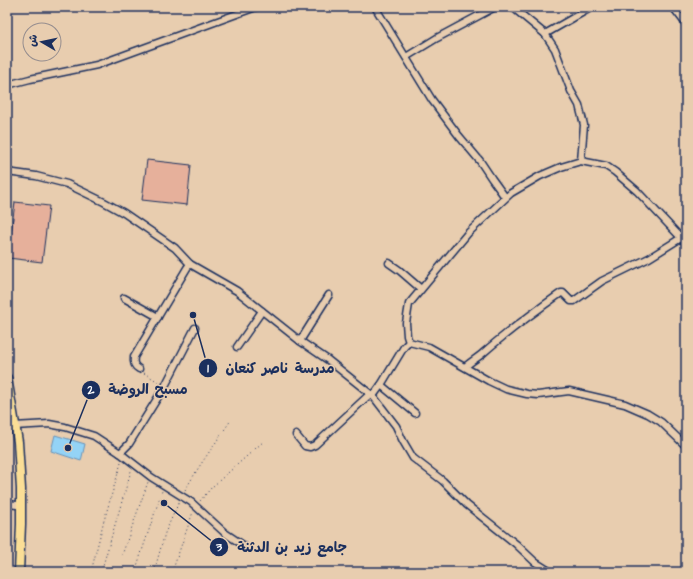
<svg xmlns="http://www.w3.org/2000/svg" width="693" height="579" font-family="'Architects Daughter','Playpen Sans Arabic',sans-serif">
<rect width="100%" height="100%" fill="#e8cdaf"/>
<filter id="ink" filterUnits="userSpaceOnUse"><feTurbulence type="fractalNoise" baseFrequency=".025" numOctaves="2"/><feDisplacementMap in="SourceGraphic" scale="8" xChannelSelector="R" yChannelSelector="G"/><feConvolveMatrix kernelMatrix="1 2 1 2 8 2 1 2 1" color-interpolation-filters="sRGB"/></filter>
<g filter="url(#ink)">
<path fill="#94d3f6" stroke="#6491b9" d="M55,435l30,9 -4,17 -30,-10z"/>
<g fill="#e6b09b" stroke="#1b2f5e">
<path d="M147,160l44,5 -4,40 -45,-5z"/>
<path d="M15,202l34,4 -7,56 -34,-4z"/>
</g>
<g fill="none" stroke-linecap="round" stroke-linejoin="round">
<g stroke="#1b2f5e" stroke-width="9">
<g id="minor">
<path d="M375,7l57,93 27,36 21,25 12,18 13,18"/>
<path d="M511,7l5,3 29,24 10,15 16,42 8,14 5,20 -3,36"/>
<path d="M673,7l13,17"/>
<path d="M545,34l47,-27"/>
<path d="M406,57l31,-19 58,-31"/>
<path d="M7,85l23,-6 67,-14 159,-58"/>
<path d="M7,172l29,4 31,8 37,18 20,11 51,35 15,16 47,27 63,50 28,19 45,36 23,30 7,15 10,17 30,23 24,24 49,39 19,18 16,10"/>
<path d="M389,263l10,7 22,19"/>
<path d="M124,298l34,19"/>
<path d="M300,341l29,-46"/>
<path d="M409,342l-2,-6 -1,-13 3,-19 59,-71 43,-40 29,-17 21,-9 20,-6 25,5 9,6 22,19 49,52"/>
<path d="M237,347l25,-36"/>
<path d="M465,367c5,-5 11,-8 17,-13 25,-22 52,-42 79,-61h2l8,8h3l28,-20 47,-23 32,-20"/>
<path d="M139,369c-5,-3 -6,-6 -5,-12l53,-89 3,-4"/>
<path d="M381,385l34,28"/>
<path d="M373,396l8,-11 23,-38 5,-5 20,5 60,34 17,8 21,5 11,1 31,-4 56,13 23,10 13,8 25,24"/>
<path d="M14,426l35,-2 16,3 29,9 26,17 31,24 40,25 34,31 18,12"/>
<path d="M296,435l9,11 5,1 5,-2 55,-51"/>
<path d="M120,453l9,-9 36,-58 30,-58"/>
<path d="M7,504l10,1"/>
</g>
</g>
<g stroke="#1b2f5e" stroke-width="11">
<path id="major" d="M7,378l11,64 3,47v35l-2,48"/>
</g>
<g stroke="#1b2f5e" stroke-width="1" stroke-dasharray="1 3" stroke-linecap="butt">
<path d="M144,373l16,10"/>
<path d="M185,490l14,-23 32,-47"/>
<path d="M200,501l12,-14 52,-46"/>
<path d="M122,555l26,-73"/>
<path d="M91,572l12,-48 18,-61"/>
<path d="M101,572l30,-101"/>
<path d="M135,572l27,-81"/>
<path d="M154,572l11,-39 14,-31"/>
<path d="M172,572l21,-60"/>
</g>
<use href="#minor" stroke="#e8cdaf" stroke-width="6"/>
<use href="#major" stroke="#fbde96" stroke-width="8"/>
</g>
</g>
<path fill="none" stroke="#1b2f5e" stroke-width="1.5" d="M193 315L208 368M68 448L91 390M164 503L219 547"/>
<g fill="#1b2f5e" stroke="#e8cdaf" stroke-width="1.5">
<circle cx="193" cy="315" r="4"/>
<circle cx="68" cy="448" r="4"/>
<circle cx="164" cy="503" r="4"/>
<circle cx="208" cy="368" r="10"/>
<circle cx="91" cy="390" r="10"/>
<circle cx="219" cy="547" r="10"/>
</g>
<g font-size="12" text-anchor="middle" font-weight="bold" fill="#fff">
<text x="208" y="372">1</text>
<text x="91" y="394">2</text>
<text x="219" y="551">3</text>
</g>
<g font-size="14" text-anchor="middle" font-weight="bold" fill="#1b2f5e" stroke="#e8cdaf" stroke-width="3" stroke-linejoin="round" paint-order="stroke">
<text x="280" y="373">مدرسة ناصر كنعان</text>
<text x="148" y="394">مسبح الروضة</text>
<text x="292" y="552">جامع زيد بن الدثنة</text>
</g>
<rect width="693" height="579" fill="none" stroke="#e8cdaf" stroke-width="24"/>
<rect x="12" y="12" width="669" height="555" fill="none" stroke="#1b2f5e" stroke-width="1.5" filter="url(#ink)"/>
<g transform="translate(42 42) rotate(279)"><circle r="19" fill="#e8cdaf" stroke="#968e8f"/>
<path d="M0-3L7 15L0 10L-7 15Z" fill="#1b2f5e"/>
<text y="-6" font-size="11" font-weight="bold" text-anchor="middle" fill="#1b2f5e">ش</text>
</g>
</svg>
